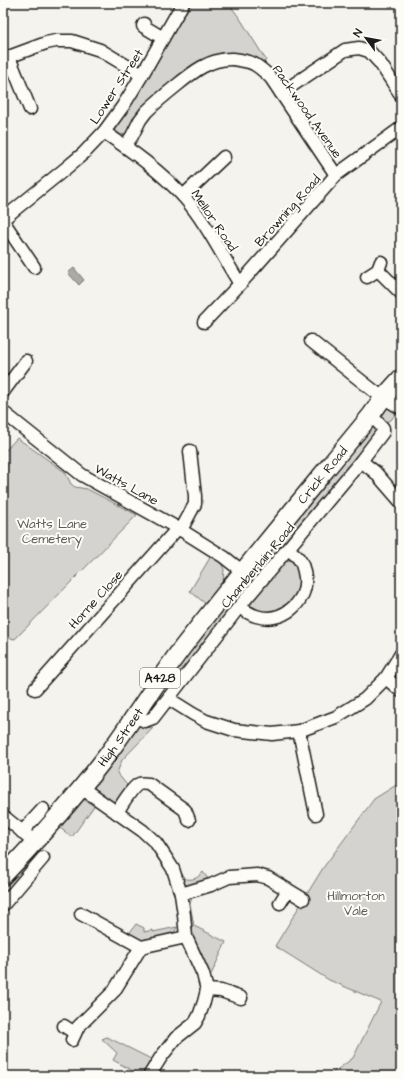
<svg xmlns="http://www.w3.org/2000/svg" width="404" height="1079" font-family="'Architects Daughter',sans-serif">
<rect width="100%" height="100%" fill="#f4f3ee"/>
<filter id="ink" filterUnits="userSpaceOnUse"><feTurbulence type="fractalNoise" baseFrequency=".025" numOctaves="2"/><feDisplacementMap in="SourceGraphic" scale="8" xChannelSelector="R" yChannelSelector="G"/><feConvolveMatrix kernelMatrix="1 2 1 2 8 2 1 2 1" color-interpolation-filters="sRGB"/></filter>
<g filter="url(#ink)">
<g fill="#d4d3cf" stroke="#787876">
<path d="M192,3h36l11,14 27,43 -3,4 -46,-9 -90,78 -6,2 -5,-4v-11z"/>
<path d="M387,405l11,6 -7,9 -6,2 -6,-6z"/>
<path d="M374,424l5,5 -228,287 -8,-2 43,-65z"/>
<path d="M17,438l48,34 6,12 4,3 12,2 50,26 -122,124 -12,-2v-184z"/>
<path d="M211,556l10,7 3,6 -1,14 -16,22 -17,-14z"/>
<path d="M289,560l7,3 4,14 -2,15 -7,11 -18,9 -9,1 -14,-8v-4l34,-39z"/>
<path d="M137,726l16,2 -31,32 -5,13 10,12 -12,17 -5,-1 -16,-13v-7z"/>
<path d="M401,782v294h-72l1,-1 23,-17 28,-56 -52,-22 -54,-34 48,-78 51,-69z"/>
<path d="M83,799l11,7 -22,31 -16,-12z"/>
<path d="M37,846l7,7 -41,48v-15z"/>
<path d="M203,872l6,8 -17,6 -8,-1 -4,-9 1,-3 5,6c8,1 12,-1 17,-7z"/>
<path d="M187,897h5l-2,7 4,22 32,16 -16,35 -17,-34z"/>
<path d="M136,924l8,4v4l9,-2v2l24,-5 -2,4 -3,2 -22,6 -12,1 -10,-5z"/>
<path d="M107,1037l44,22 -9,17 -29,-16 4,-7 -15,-14z"/>
</g>
<path fill="#abaaa6" stroke="#72716f" d="M74,268l10,12 -5,5 -11,-12z"/>
<g fill="none" stroke-linecap="round" stroke-linejoin="round">
<g stroke="#1c1c1c" stroke-width="15">
<g id="minor">
<path d="M144,24l-1,2 20,12"/>
<path d="M9,57l21,52"/>
<path d="M3,59l43,-16 10,-2h16l28,9 42,25"/>
<path d="M281,93l64,-43 14,-2 10,3 11,12 21,32"/>
<path d="M104,132c28,19 56,39 79,64 23,26 38,58 57,88"/>
<path d="M125,146l7,-10 8,-16 6,-8c9,-9 20,-18 30,-26 17,-14 34,-28 57,-27 8,1 15,2 21,5 7,4 12,9 17,14l65,97"/>
<path d="M183,196l41,-39"/>
<path d="M3,219l62,-50 19,-16 20,-21 19,-26 19,-31 41,-72"/>
<path d="M3,221l31,46"/>
<path d="M378,270l23,23"/>
<path d="M367,277l11,-7 3,-8"/>
<path d="M204,322l36,-38 96,-109 65,-47"/>
<path d="M311,341l68,54 22,13"/>
<path d="M3,392l23,-31"/>
<path d="M3,412l79,63 99,55 43,27 19,15"/>
<path d="M361,461l14,11 26,30"/>
<path d="M181,530l14,-26v-8l-5,-45"/>
<path d="M239,607c5,3 11,7 17,9 25,8 52,-13 49,-39 -1,-6 -2,-13 -6,-18 -3,-4 -7,-7 -11,-10"/>
<path d="M386,678l15,13"/>
<path d="M35,689l142,-160"/>
<path d="M169,699l24,15 13,7 28,9 38,4 27,-3 37,-14 29,-18 21,-21 15,-24"/>
<path d="M134,716l11,5 8,-3 86,-111 122,-146 22,-29v-4l-12,-13"/>
<path d="M299,731l17,83"/>
<path d="M82,788l61,43 13,12 8,12 9,14 8,25 3,21 2,22 17,37 4,16 -3,12 -5,14 -4,7 -19,15 -15,19 -12,19"/>
<path d="M117,813c3,-6 16,-27 22,-29 3,-1 7,0 10,0l36,26 4,10"/>
<path d="M3,816l32,26"/>
<path d="M22,832l21,-23"/>
<path d="M181,894l30,-9 18,-8 28,-2 11,3 35,21"/>
<path d="M280,903l8,-13"/>
<path d="M3,905l40,-47"/>
<path d="M81,914l60,33"/>
<path d="M207,990l14,1 20,7"/>
<path d="M64,1026l11,7"/>
<path d="M72,1040l6,-13 36,-36 27,-44 45,-10"/>
</g>
</g>
<g stroke="#1c1c1c" stroke-width="20">
<g id="highway">
<path id="s1" d="M3,876c35,-37 68,-74 99,-114 28,-37 52,-77 80,-114 61,-79 126,-156 189,-233l12,-17 18,-20"/>
</g>
</g>
<use href="#minor" stroke="#fdfcf7" stroke-width="12"/>
<use href="#highway" stroke="#fdfcf7" stroke-width="17"/>
</g>
</g>
<g text-anchor="middle" stroke-width="4" stroke-linejoin="round" paint-order="stroke">
<rect fill="#fdfcf7" stroke="#605f5e" stroke-width="1" x="140" y="668" width="40" height="20" rx="3"/>
<g font-size="12" font-weight="bold" fill="#1c1c1c">
<text x="160" y="682">A428</text>
</g>
<g font-size="13" fill="#1c1c1c" stroke="#fdfcf7">
<text transform="translate(116 86) rotate(-57)" y="5">Lower Street</text>
<text transform="translate(308 111) rotate(55)" y="5">Packwood Avenue</text>
<text transform="translate(287 210) rotate(-48)" y="5">Browning Road</text>
<text transform="translate(215 220) rotate(56)" y="5">Mellor Road</text>
<text dy="5" stroke="none"><textPath href="#s1" startOffset="513">Crick Road</textPath></text>
<text transform="translate(127 484) rotate(29)" y="5">Watts Lane</text>
<text transform="translate(257 565) rotate(-50)" y="5">Chamberlain Road</text>
<text transform="translate(95 599) rotate(-48)" y="5">Horne Close</text>
<text dy="5" stroke="none"><textPath href="#s1" startOffset="182">High Street</textPath></text>
</g>
<g font-size="13" fill="#5c5c5b" stroke="#fdfcf7">
<text x="52" y="528">Watts Lane<tspan x="52" dy="15">Cemetery</tspan></text>
<text x="356" y="900">Hillmorton<tspan x="356" dy="15">Vale</tspan></text>
</g>
</g>
<rect width="404" height="1079" fill="none" stroke="#fdfcf7" stroke-width="16"/>
<rect x="8" y="8" width="388" height="1063" fill="none" stroke="#1c1c1c" stroke-width="1.5" filter="url(#ink)"/>
<g transform="translate(366 38) rotate(302)" stroke="#fdfcf7" stroke-width="3" paint-order="stroke">
<path d="M0-3L7 15L0 10L-7 15Z" fill="#1c1c1c"/>
<text y="-6" font-size="11" font-weight="bold" text-anchor="middle" fill="#1c1c1c">N</text>
</g>
</svg>
